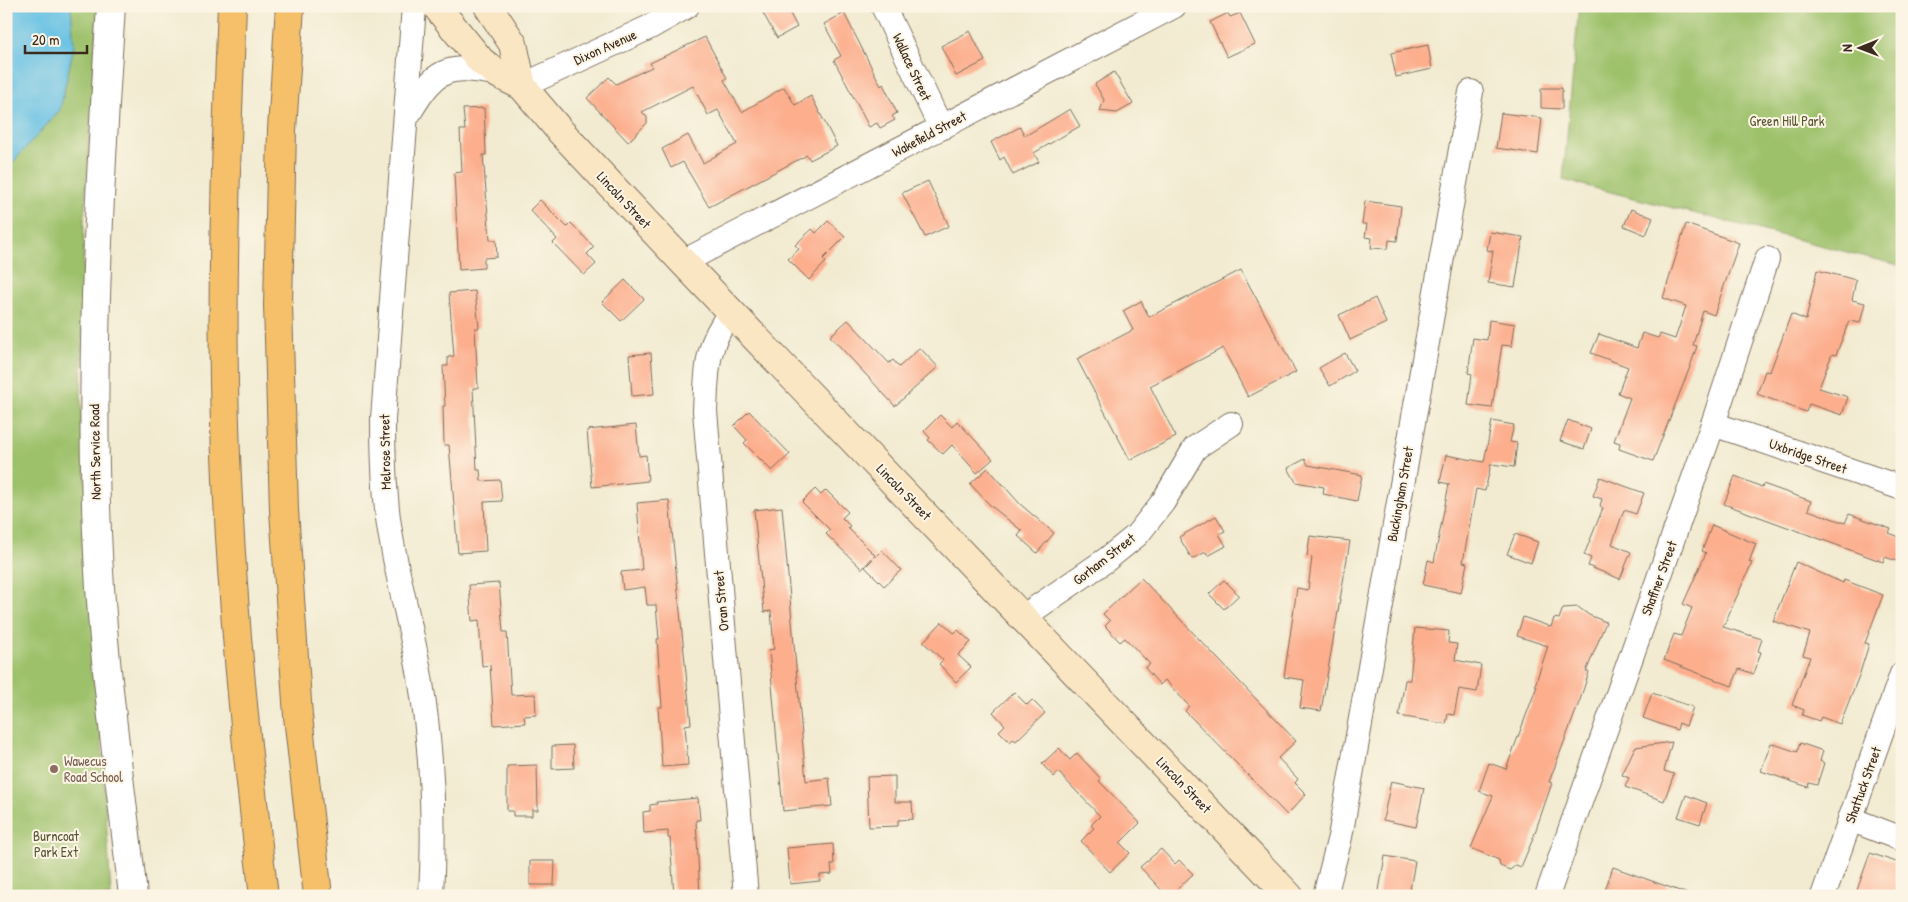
<svg xmlns="http://www.w3.org/2000/svg" width="1908" height="902" font-family="'Patrick Hand',sans-serif">
<rect width="100%" height="100%" fill="#fcf5e5"/>
<filter id="ink" filterUnits="userSpaceOnUse"><feTurbulence type="fractalNoise" baseFrequency=".02" numOctaves="2"/><feDisplacementMap in="SourceGraphic" scale="10" xChannelSelector="R" yChannelSelector="G"/><feConvolveMatrix kernelMatrix="1 2 1 2 8 2 1 2 1" color-interpolation-filters="sRGB"/></filter>
<filter id="wash" filterUnits="userSpaceOnUse"><feTurbulence type="fractalNoise" baseFrequency=".0096" numOctaves="4" result="noise"/><feDisplacementMap in="SourceGraphic" scale="20" xChannelSelector="R" yChannelSelector="G"/><feGaussianBlur stdDeviation="1.12" result="paint"/><feColorMatrix in="noise" values="0 0 0 0 0 0 0 0 0 0 0 0 0 0 0 0 0 1.4 0 .05"/><feComposite in="paint" operator="in"/></filter>
<g filter="url(#wash)">
<rect width="100%" height="100%" fill="#f2ebd1"/>
<g fill="#9dc16b" stroke="#6c7644">
<path d="M6,6h92l-14,215 -3,182 30,493h-105z"/>
<path d="M1579,6h323v260l-339,-86z"/>
</g>
<path fill="#66c1e4" stroke="#507681" d="M6,6h65l3,40 -14,64 -54,60z"/>
<g id="blocks">
<g fill="#fcae8d">
<path d="M759,6h27l11,21 -20,11z"/>
<path d="M844,13l37,73 2,-2 14,29 -5,3 3,4 -15,8 -3,-5 -8,4 -35,-67 7,-4 -17,-32z"/>
<path d="M1228,13l2,4 10,-4 15,31 -28,13 -17,-35z"/>
<path d="M970,31l15,30 -29,15 -15,-30z"/>
<path d="M705,37l22,41 -3,2 18,32 42,-25 11,18 16,-9 26,50 -27,14 -3,-5 -98,52 -26,-45 -12,6 -9,-19 26,-14 15,28 34,-19 -19,-34 -10,5 -15,-29 -51,26 5,5v6l-19,19 -41,-44 22,-21 7,7 36,-17 -2,-4z"/>
<path d="M1428,45l4,24 -36,8 -5,-24z"/>
<path d="M1114,72l19,32 -16,9 -17,-2 4,-11 -9,-16z"/>
<path d="M1541,88h21v21l-21,-1z"/>
<path d="M484,108l2,43v4h-3l7,85h6l1,17 -13,1v10l-25,2 -5,-97 8,-1 -2,-42h5l-2,-21z"/>
<path d="M1070,109l10,17 -46,27 5,9 -26,13 -9,-18 -4,3 -9,-18 29,-15 5,9z"/>
<path d="M1501,113l41,5 -4,36 -42,-6z"/>
<path d="M928,181l21,45 -24,11 -23,-44z"/>
<path d="M540,200l27,27 4,-4 23,24 -7,7 9,10 -12,11 -31,-32 4,-4 -27,-29z"/>
<path d="M1365,201l36,5 -4,35 -8,-1 -1,9 -17,-1 1,-10 -7,-1 2,-13h-5z"/>
<path d="M1631,209l22,9 -7,17 -22,-9z"/>
<path d="M828,221l17,16 -22,22 3,3 -17,18 -21,-21 11,-10 -4,-4 17,-16 4,4z"/>
<path d="M1686,224l53,19 -25,72 -11,-4 -10,34 4,1 -7,21 -37,94 -34,-12 1,-6 -6,-2 16,-43 -12,-5 10,-26 -37,-14 8,-19 38,14 5,-15 16,5 2,-4 15,5 11,-33 -23,-8z"/>
<path d="M1490,232l33,5 -8,50 -27,-4 5,-32 -6,-1z"/>
<path d="M1241,270l55,102 -48,25 -25,-49 -73,38 26,51 -46,23 -53,-101 56,-29 -10,-19 18,-10 8,16z"/>
<path d="M1817,270l39,10 -4,20 13,3 -5,20 -11,-2 -13,34 -4,-1 -13,34 29,9 -6,18 -33,-11 -3,8 -49,-18 8,-23 5,1 21,-58 15,6z"/>
<path d="M625,280l19,19 -23,22 -19,-19z"/>
<path d="M475,291l4,37h-4l3,60h-5l4,82h3l1,11 19,-1 2,21 -18,1 2,49 -28,2 -9,-108h-5l-1,-39h2l-2,-40h5v-9l6,-1 -5,-63z"/>
<path d="M1375,298l11,25 -36,17 -11,-25z"/>
<path d="M848,320l41,43 4,-3 6,7 21,-19 18,19 -43,39 -65,-70z"/>
<path d="M1489,320l26,4 -3,22 -10,-1 -10,63 -24,-3 4,-31 -4,-1 5,-35 14,2z"/>
<path d="M651,353l3,41 -22,2 -3,-41z"/>
<path d="M1345,353l10,18 -25,15 -11,-18z"/>
<path d="M749,411l41,43 -18,17 -28,-28 3,-3 -13,-14z"/>
<path d="M940,415l12,12 5,-6 36,38 -16,14 -25,-28 -9,9 -15,-14 2,-2 -6,-7z"/>
<path d="M1568,420l23,9 -7,20 -24,-8z"/>
<path d="M1492,421l22,4 -4,17 7,1 -3,24 -23,-3 -6,27 -9,-2 -13,73 4,1 -6,30 -38,-8 5,-25 6,2 15,-78 -9,-2 6,-27 38,7z"/>
<path d="M636,425l3,31 7,-1 2,26 -56,6 -5,-57z"/>
<path d="M1305,459l3,6 54,10 -5,26 -34,-7 1,-7 -28,-5 -8,-14z"/>
<path d="M988,468l32,36 34,29 -17,20 -19,-17 4,-5 -32,-26 -20,-21z"/>
<path d="M1735,476l27,11 1,-3 48,17 -3,9 37,13 4,-9 42,15 -2,4 13,5v25l-17,-6 -2,5 -159,-58z"/>
<path d="M1600,477l44,16 -8,21 -12,-4 -12,34 19,8 -11,27 -32,-13 3,-8 -7,-3 19,-47 -3,-2 2,-7 -9,-3z"/>
<path d="M815,489l6,6 5,-5 22,22 -6,6 8,8 -2,2 27,27 -13,14 -36,-35 4,-4 -28,-28z"/>
<path d="M669,500l22,224 -6,1 3,40 -26,2 -4,-60h4l-5,-68h2l-3,-34h-9l-2,-18 -22,3 -2,-18 21,-2 -5,-67z"/>
<path d="M782,507l24,274 23,-3 3,28 -49,5 -14,-161 5,-1 -3,-38 -7,1 -10,-102z"/>
<path d="M1216,516l9,15 -6,3 7,12 -18,10 -2,-4 -14,7 -13,-22z"/>
<path d="M1712,525l44,19 -7,18 3,1 -29,64 39,12 -4,12 3,1 -7,22 -15,-5 -7,17 -68,-26 10,-26 7,2 11,-28 -9,-4 23,-51 -4,-2z"/>
<path d="M1515,534l23,8 -7,21 -24,-9z"/>
<path d="M1310,536l40,5 -29,170 -21,-3 4,-28 -20,-3 13,-89 11,2 4,-33 -5,-1z"/>
<path d="M882,550l19,20 -17,16 -19,-19z"/>
<path d="M1796,562l47,21 1,-3 39,15 -18,48 4,1 -9,29 -20,51 -19,-7 -2,4 -17,-6 2,-5 -12,-5 18,-48 -7,-2 7,-22 -37,-12z"/>
<path d="M1141,578l155,163 -18,17 20,21 -3,4 11,11 -19,21 -102,-104 4,-5 -24,-26 -5,5 -15,-17 5,-4 -25,-26 -5,4 -15,-16 5,-5 -7,-7z"/>
<path d="M1224,580l15,15 -15,14 -15,-15z"/>
<path d="M499,583l4,49h4l4,63 24,-1 1,21 -12,1 1,7 -31,2 -4,-60 -8,1 -3,-46 -7,1 -3,-36z"/>
<path d="M1578,607l11,8 17,7 -20,50h3l-9,28 -31,82 3,1 -20,58 -11,26 -5,-2 -6,5 -10,-4 -1,-6 -28,-12 22,-52 -14,-5 10,-28 17,6 31,-83 -2,-1 13,-39 -31,-10 6,-19 28,10 3,-9 5,1 4,-11z"/>
<path d="M942,622l12,11 4,-3 13,12 -13,13 13,12 -15,15 -17,-18 4,-4 -20,-18z"/>
<path d="M1415,628l34,3 -1,12 9,1 -2,16 26,5 -4,27 -18,-3 -5,26 -6,-1 -2,10 -47,-8 6,-36h5z"/>
<path d="M1014,692l13,13 5,-5 13,13 -29,28 -3,-2 -3,3 -11,-11 6,-6 -12,-13z"/>
<path d="M1652,693l41,14 -7,19 -7,-3 -2,7 -34,-12z"/>
<path d="M1672,742l-8,29 10,3 -10,27 -39,-14 4,-9 -7,-3 13,-28z"/>
<path d="M1771,743l26,9 3,-9 23,8 -3,10 4,2 -7,22 -8,-2 -1,4 -47,-16z"/>
<path d="M573,745l1,23 -22,1v-23z"/>
<path d="M1059,748l11,12 7,-7 24,26 -2,2 41,42 -20,20 10,10 -20,19 -29,-31 13,-13 -3,-3 9,-9 -42,-44 -4,5 -12,-13z"/>
<path d="M537,765l1,45h-6v6h-19v-5h-6v-45z"/>
<path d="M895,776v26h17l1,17 -15,1v6l-29,1 -2,-50z"/>
<path d="M1391,781l33,7 -8,39 -33,-7z"/>
<path d="M1686,795l21,8 -7,21 -22,-7z"/>
<path d="M698,798l2,22h-4l4,76h-26l-4,-58h-2v-7l-24,2 -1,-21 7,-1v-6l7,-1 -1,-2z"/>
<path d="M833,844l1,20h-3l1,10 -12,1v6l-30,3 -3,-36z"/>
<path d="M1161,849l14,15 4,-4 14,14 -23,22h-3l-27,-29z"/>
<path d="M1870,853l32,11v32h-47z"/>
<path d="M1385,856l30,5 -6,35h-31z"/>
<path d="M530,861h25l-1,24h-24z"/>
<path d="M1613,867l75,27v2h-85z"/>
</g>
</g>
</g>
<g filter="url(#ink)">
<use href="#blocks" fill-opacity="0" stroke="#7b6e5d" stroke-width="1"/>
<g fill="none" stroke-linecap="round" stroke-linejoin="round">
<g stroke="#7b6e5d" stroke-width="26">
<g id="minor">
<path d="M414,6l-31,413c0,33 1,66 5,99 7,53 23,106 32,159 12,72 15,146 11,219"/>
<path d="M883,6l58,122"/>
<path d="M522,86l128,-59 37,-21"/>
<path d="M408,115c27,-46 38,-52 90,-41"/>
<path d="M683,262l491,-256"/>
<path d="M731,312c-26,34 -24,59 -26,99l41,485"/>
<path d="M1713,424l189,64"/>
<path d="M1023,617l83,-57 31,-25 26,-33 32,-54 36,-24"/>
<path d="M1850,819l52,20"/>
<path d="M1325,896l15,-59 16,-90 115,-655"/>
<path d="M1547,896l166,-472 54,-165"/>
<path d="M1823,896l79,-222"/>
</g>
</g>
<g stroke="#7b6e5d" stroke-width="30">
<path id="tertiary" d="M111,6c-13,203 -25,406 -9,609 7,94 21,187 31,281"/>
</g>
<g stroke="#7b6e5d" stroke-width="30">
<g id="secondary">
<path d="M436,6l45,55 17,13 24,12 39,46 122,130 606,634"/>
<path d="M488,6l25,38 9,42"/>
</g>
</g>
<g stroke="#7b6e5d" stroke-width="30">
<g id="motorway">
<path d="M232,6c-5,126 -10,251 -8,376 3,174 19,342 40,514"/>
<path d="M290,6l-8,124 -4,175 6,205 14,206 20,180"/>
</g>
</g>
<use href="#minor" stroke="#fff" stroke-width="24"/>
<use href="#tertiary" stroke="#fff" stroke-width="28"/>
<use href="#secondary" stroke="#fbe6c4" stroke-width="28"/>
<use href="#motorway" stroke="#f6c06b" stroke-width="28"/>
</g>
</g>
<circle fill="#8d6e63" stroke="#fcf5e5" stroke-width="2" cx="54" cy="769" r="5"/>
<g text-anchor="middle" stroke-width="4" stroke-linejoin="round" paint-order="stroke">
<g font-size="14" fill="#3b2a1e" stroke="#fcf5e5">
<text transform="translate(605 47) rotate(-24)" y="5">Dixon Avenue</text>
<text transform="translate(912 67) rotate(65)" y="5">Wallace Street</text>
<text transform="translate(929 134) rotate(-28)" y="5">Wakefield Street</text>
<text transform="translate(624 200) rotate(47)" y="5">Lincoln Street</text>
<text transform="translate(95 452) rotate(-91)" y="5">North Service Road</text>
<text transform="translate(385 452) rotate(-91)" y="5">Melrose Street</text>
<text transform="translate(1808 456) rotate(19)" y="5">Uxbridge Street</text>
<text transform="translate(904 492) rotate(46)" y="5">Lincoln Street</text>
<text transform="translate(1400 494) rotate(-80)" y="5">Buckingham Street</text>
<text transform="translate(1104 559) rotate(-38)" y="5">Gorham Street</text>
<text transform="translate(1659 578) rotate(-70)" y="5">Shaffner Street</text>
<text transform="translate(721 601) rotate(-95)" y="5">Oran Street</text>
<text transform="translate(1184 785) rotate(46)" y="5">Lincoln Street</text>
<text transform="translate(1863 785) rotate(-70)" y="5">Shattuck Street</text>
</g>
<g font-size="14" fill="#585735" stroke="#fcf5e5">
<text x="1787" y="126">Green Hill Park</text>
<text x="56" y="841">Burncoat<tspan x="56" dy="16">Park Ext</tspan></text>
</g>
<g font-size="14" fill="#785e54" stroke="#fcf5e5" text-anchor="start">
<text x="64" y="766">Wawecus<tspan x="64" dy="16">Road School</tspan></text>
</g>
</g>
<rect width="1908" height="902" fill="none" stroke="#fcf5e5" stroke-width="25"/>
<g transform="translate(1860 48) rotate(269)" stroke="#fcf5e5" stroke-width="4" paint-order="stroke">
<path d="M0-4L9 19L0 12L-9 19Z" fill="#3b2a1e"/>
<text y="-8" font-size="14" font-weight="bold" text-anchor="middle" fill="#3b2a1e">N</text>
</g>
<path d="M25 45v8h62v-8" fill="none" stroke="#3b2a1e" stroke-width="2.5"/>
<text x="32" y="45" font-size="15" fill="#3b2a1e" stroke="#fcf5e5" stroke-width="4" paint-order="stroke">20 m</text>
</svg>
